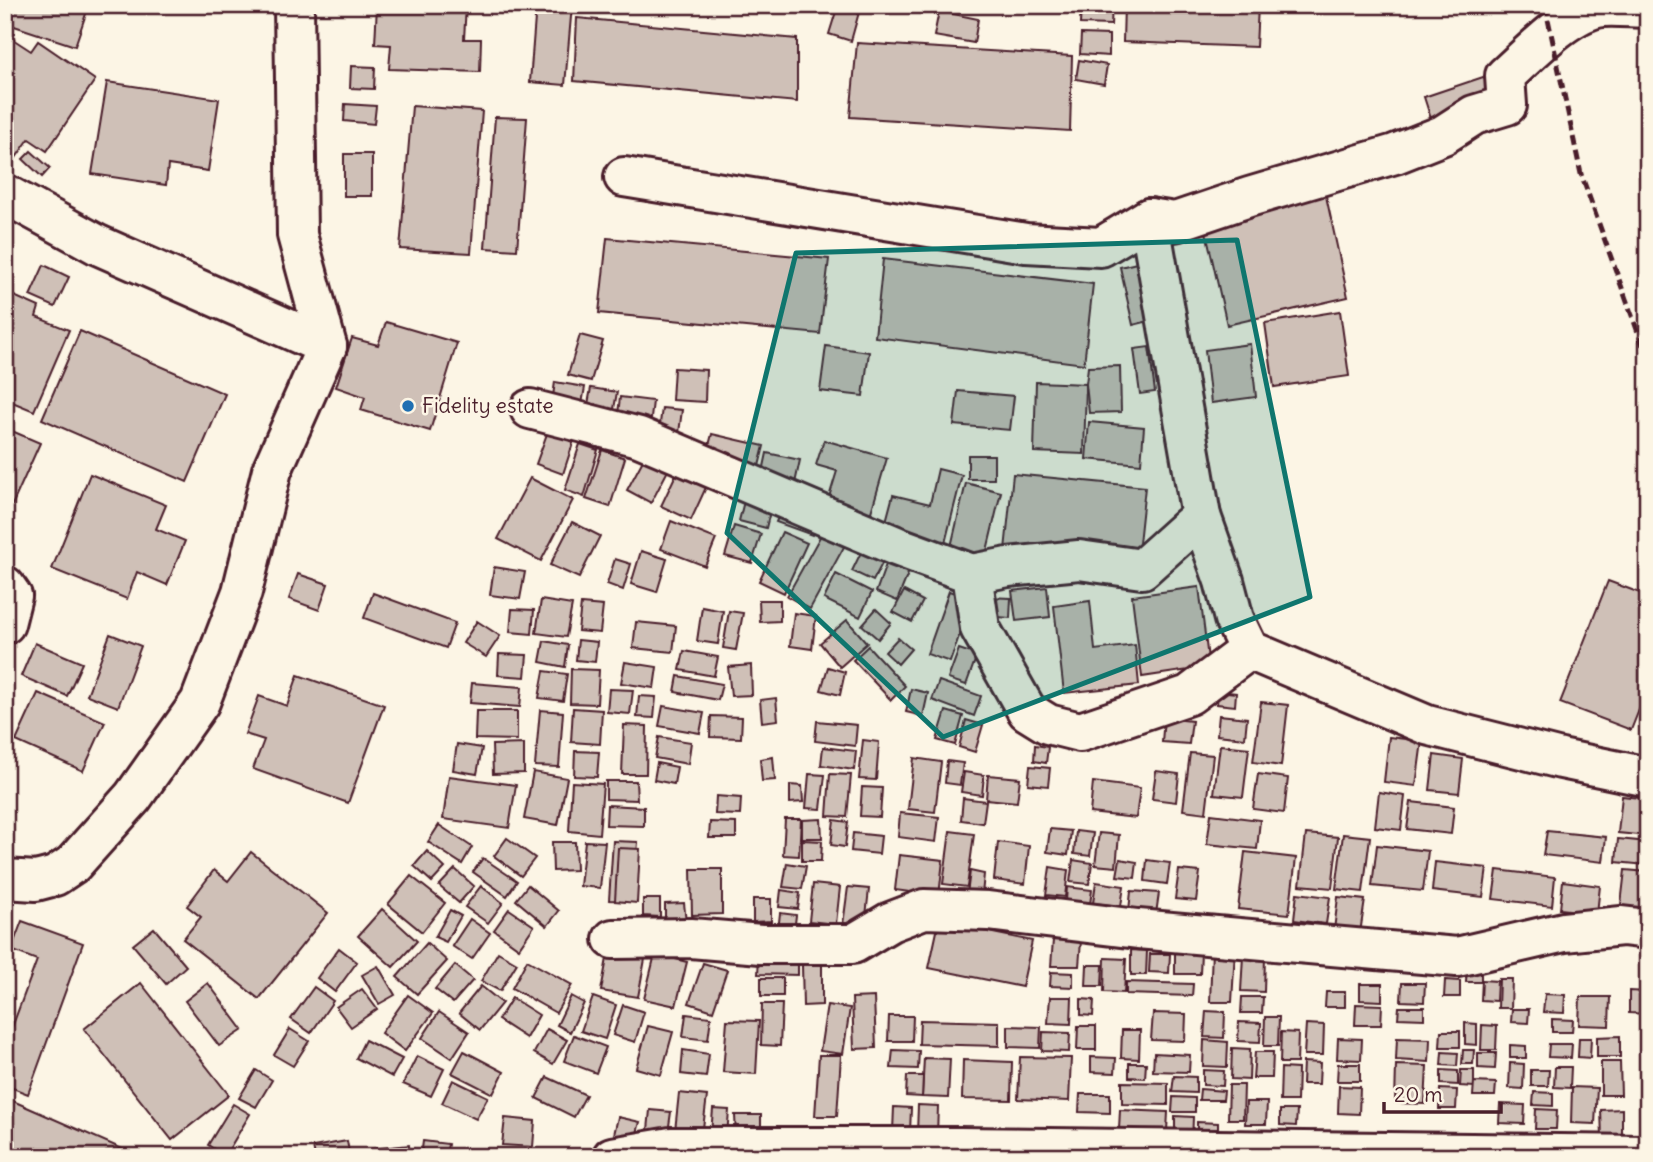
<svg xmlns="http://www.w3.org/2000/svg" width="1653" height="1162" font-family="Delius,sans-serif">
<rect width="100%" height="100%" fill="#fcf5e5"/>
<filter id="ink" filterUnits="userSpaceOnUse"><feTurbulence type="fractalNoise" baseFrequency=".0143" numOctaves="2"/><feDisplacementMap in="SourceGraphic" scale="14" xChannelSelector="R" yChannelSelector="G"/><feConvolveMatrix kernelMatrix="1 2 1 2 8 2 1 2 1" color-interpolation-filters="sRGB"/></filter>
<g filter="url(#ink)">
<g fill="#cfc0b7" stroke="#4a1f2b" stroke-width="2">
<path d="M5,5h84l-14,41 -70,-23z"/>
<path d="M377,5h89l-2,34h17l-1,33 -91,-3 2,-24 -16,-1z"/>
<path d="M536,5h36l-7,80 -35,-3z"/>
<path d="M838,5h23l-10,36 -22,-7z"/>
<path d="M1081,5h31l-1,20 -31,-1z"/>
<path d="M1124,5h134l-2,42 -133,-5z"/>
<path d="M939,11l39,8 -4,24 -40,-7z"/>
<path d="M577,18l220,21v63l-223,-21z"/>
<path d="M5,34l26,17 7,-10 57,39 -48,71 -18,-12 -14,20 -10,-7z"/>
<path d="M1081,34l28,1v21l-29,-2z"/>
<path d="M857,43l215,13 -2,75 -220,-14z"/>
<path d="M1079,60l28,5 -3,19 -28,-5z"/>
<path d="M351,66l24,1 -1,22 -24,-1z"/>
<path d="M1486,76l10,29 -63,20 -9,-28z"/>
<path d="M107,82l112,17 -11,72 -40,-6 -2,20 -74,-11z"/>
<path d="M345,104l31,2 -2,18 -30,-3z"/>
<path d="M412,106l70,5 -11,142 -71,-4z"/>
<path d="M495,117l32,1 -10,132 -32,-2z"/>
<path d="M31,151l19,17 -8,9 -19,-18z"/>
<rect x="344" y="154" width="28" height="42"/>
<path d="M1326,196l22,101 -121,28 -23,-102z"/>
<path d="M607,238l222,21 -9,75 -221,-21z"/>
<path d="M883,259l210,25 -9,80 -209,-27z"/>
<path d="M1145,261l12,58 -24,6 -13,-58z"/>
<path d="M44,265l25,12 -14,30 -25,-11z"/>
<path d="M5,292l34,15 -3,10 33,13 -35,81 -29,-12z"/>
<path d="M1340,311l9,65 -75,11 -9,-64z"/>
<path d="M386,322l71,21 -27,88 -69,-21 4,-13 -29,-10 16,-49 26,7z"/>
<path d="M80,331l145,63 -38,88 -145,-63z"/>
<path d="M580,335l23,6 -12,40 -23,-6z"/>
<path d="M1250,344l6,53 -45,6 -6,-53z"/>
<path d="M826,346l43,6 -6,44 -43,-5z"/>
<path d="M1149,347l6,45 -15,2 -6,-45z"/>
<path d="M1120,366l1,46 -32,1 -3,-29 2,-17z"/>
<path d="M674,368l32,2 -1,32 -33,-2z"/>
<path d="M555,382l30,5 -5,28 -29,-5z"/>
<path d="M1036,382l50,2 -2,70 -50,-2z"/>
<path d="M591,388l26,4 -5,28 -26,-5z"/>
<path d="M958,391l56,5 -4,34 -56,-5z"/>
<path d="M620,397l33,4 -3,26 -33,-4z"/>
<path d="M662,408l20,2 -3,23 -20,-2z"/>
<path d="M1089,422l55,5 -3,37 -55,-5z"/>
<path d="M5,428l35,15 -35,78z"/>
<path d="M548,431l26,9 -11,34 -27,-10z"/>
<path d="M712,434l52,12 -6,24 -52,-13z"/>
<path d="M824,440l63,18 -18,61 -43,-12 11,-36 -21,-6z"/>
<path d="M580,444l18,6 -14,47 -19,-7z"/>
<path d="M650,447l24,12 -23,44 -24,-13z"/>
<path d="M602,450l23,8 -15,49 -24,-8z"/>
<path d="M767,453l33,7 -6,28 -33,-7z"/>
<rect x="968" y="455" width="26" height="24"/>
<path d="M938,469l24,6 -18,72 -61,-14 10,-38 37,9z"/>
<path d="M678,470l30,13 -17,37 -30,-14z"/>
<path d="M90,474l76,31 -10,24 29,12 -18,44 -30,-13 -10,27 -75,-30z"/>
<path d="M1013,474l132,13 -8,75 -132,-12z"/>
<path d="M530,478l43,22 -32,61 -43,-22z"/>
<path d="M966,483l35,9 -16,67 -35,-8z"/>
<path d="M746,493l27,6 -7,29 -27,-7z"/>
<path d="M783,505l35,13 -6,17 -36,-13z"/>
<path d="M671,521l45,18 -11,27 -44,-17z"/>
<path d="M572,522l28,14 -21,42 -29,-13z"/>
<path d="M734,526l27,8 -9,29 -27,-7z"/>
<path d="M782,532l25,11 -23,50 -25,-12z"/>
<path d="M822,533l23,12 -35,64 -23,-13z"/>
<path d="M864,546l22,10 -13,25 -21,-10z"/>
<path d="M641,551l26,8 -10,33 -26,-8z"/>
<path d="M889,556l23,8 -15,37 -21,-9z"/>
<path d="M615,559l16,5 -8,26 -16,-6z"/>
<path d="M494,567l31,5 -5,27 -30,-4z"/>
<path d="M298,574l30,10 -9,26 -30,-11z"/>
<path d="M836,574l36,18 -12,25 -36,-18z"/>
<path d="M1608,581l40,15v91l-17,43 -71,-27z"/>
<path d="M1047,587l3,30 -34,4 -4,-30z"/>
<path d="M1199,587l10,80 -67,10 -10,-81z"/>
<path d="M904,591l19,10 -11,21 -19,-10z"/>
<path d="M949,591l23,8 -22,63 -23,-8z"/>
<path d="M373,593l82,30 -9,25 -82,-30z"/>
<path d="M986,597l25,1 -1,20 -25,-2z"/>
<path d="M541,600l31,5 -6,32 -30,-4z"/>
<path d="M759,600h21v21l-20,1z"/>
<path d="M1090,601l5,49 40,-5 4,40 -75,8 -10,-87z"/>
<path d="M581,604l22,2 -3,27 -22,-2z"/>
<path d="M702,607l21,4 -5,33 -21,-3z"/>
<path d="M512,609l22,1 -2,24 -22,-2z"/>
<path d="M876,609l15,14 -13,16 -16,-14z"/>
<path d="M729,611l14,2 -7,37 -13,-2z"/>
<path d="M794,613l22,3 -4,33 -22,-3z"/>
<path d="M847,620l20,23 -27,24 -20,-24z"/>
<path d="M477,621l23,15 -14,21 -23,-14z"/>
<path d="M636,622l40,4 -3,26 -40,-4z"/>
<path d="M110,634l31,12 -23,61 -31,-12z"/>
<path d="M898,638l13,11 -13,15 -13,-12z"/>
<path d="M578,640l19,2 -2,20 -19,-2z"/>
<path d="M544,641l24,4 -3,22 -25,-5z"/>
<path d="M35,643l47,20 -15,33 -46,-20z"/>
<path d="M868,646l37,40 -14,14 -38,-40z"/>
<path d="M959,649l18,6 -11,30 -18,-6z"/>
<path d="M684,651l34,6 -4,19 -34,-6z"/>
<path d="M499,654l28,1 -2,22 -27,-2z"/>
<path d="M625,662l32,5 -3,21 -33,-5z"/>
<path d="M751,665l1,30 -21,1 -3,-29z"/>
<path d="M828,667l17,5 -5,23 -19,-5z"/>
<path d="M571,669l28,1 -2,34 -27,-1z"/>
<path d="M544,671l23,3 -4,27 -24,-3z"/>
<path d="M298,675l86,30 -36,98 -95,-34 11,-29 -19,-6 14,-38 28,10z"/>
<path d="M678,676l44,8 -4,16 -43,-8z"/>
<path d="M939,681l42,15 -7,20 -42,-16z"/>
<path d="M472,683l50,4 -2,20 -50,-4z"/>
<path d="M609,689l24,1 -3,24 -23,-2z"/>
<path d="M911,689l17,4 -5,23 -17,-4z"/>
<path d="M1218,691l18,2 -1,13 -18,-2z"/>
<path d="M38,693l67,29 -22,49 -67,-30z"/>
<path d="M639,696l17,1 -2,21 -17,-1z"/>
<path d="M776,698l2,22 -16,2 -2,-22z"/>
<path d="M1261,702l27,3 -7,61 -28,-4z"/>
<path d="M663,706l41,7 -4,20 -41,-7z"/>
<path d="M573,708l29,2 -2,34 -29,-2z"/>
<path d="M540,710l23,2 -4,55 -24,-1z"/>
<path d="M476,711h41v29l-42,-1z"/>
<path d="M946,711l17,5 -8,29 -18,-5z"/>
<path d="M1219,715l28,3 -2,20 -28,-3z"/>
<path d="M711,716l31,1 -1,21 -31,-1z"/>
<path d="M1164,718l28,3 -3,23 -27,-2z"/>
<path d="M966,720l17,5 -8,27 -16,-5z"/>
<path d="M817,721l40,4 -2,21 -40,-5z"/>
<path d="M624,725l23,1 -1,48h-24z"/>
<path d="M659,737l32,5 -3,22 -33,-6z"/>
<path d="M1389,737l33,4 -6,45 -32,-4z"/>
<path d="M863,740l16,2 -3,38 -17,-1z"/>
<path d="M457,744l25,4 -5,26 -24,-4z"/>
<path d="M524,744v29l-31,1 -1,-29z"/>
<path d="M1035,745l13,2 -2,16 -12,-2z"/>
<path d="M1220,745l29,3 -6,49 -29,-3z"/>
<path d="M823,747l33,4 -2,19 -33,-5z"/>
<path d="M575,751l24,1 -2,25 -23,-1z"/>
<path d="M1190,753l23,2 -7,58 -23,-3z"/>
<path d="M1434,755l29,4 -4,34 -29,-3z"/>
<path d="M773,757l2,23 -13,1 -2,-22z"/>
<path d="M914,758l27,4 -6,50 -27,-3z"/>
<path d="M947,761l16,2 -3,22 -15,-2z"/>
<path d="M657,763l20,4 -3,17 -20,-4z"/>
<path d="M1030,766l20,2 -2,18 -20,-2z"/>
<path d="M1156,771l23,3 -3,28 -24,-3z"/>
<path d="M533,772l34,6 -9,47 -34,-6z"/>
<path d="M964,772l20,3 -2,20 -21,-3z"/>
<path d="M809,774l16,1 -4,34 -15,-1z"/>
<path d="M830,774l21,1 -4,42 -20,-1z"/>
<path d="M1258,774l30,4 -4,35 -31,-4z"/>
<path d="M988,775l32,3 -3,24 -31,-3z"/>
<path d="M449,776l67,9 -7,43 -66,-9z"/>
<path d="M606,781h30l1,19 -31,-1z"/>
<path d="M572,782l31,2 -4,50 -30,-3z"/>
<path d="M1093,782l47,6 -4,30 -46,-5z"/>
<path d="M790,785l12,1 1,16 -13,1z"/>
<path d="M862,787l20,1 -2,29 -20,-1z"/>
<path d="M1379,792l26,4 -4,34 -26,-3z"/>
<path d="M716,796l25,2 -1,17 -25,-1z"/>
<path d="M1622,796l26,3v37l-30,-3z"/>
<path d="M963,798l23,3 -3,22 -22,-3z"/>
<path d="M1411,802l43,5 -3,27 -44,-5z"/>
<path d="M607,805l37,2v19l-38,-1z"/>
<path d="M900,813l39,4 -3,25 -38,-5z"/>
<path d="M1211,814l49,6 -3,29 -50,-5z"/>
<path d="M785,819h16l-2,37 -16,-1z"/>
<path d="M821,819l1,19h-20v-18z"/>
<path d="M834,820l14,2 -3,25 -14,-2z"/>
<path d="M710,822l26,1v15h-27z"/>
<path d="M439,825l33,22 -10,17 -34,-22z"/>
<path d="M1050,829l21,2 -3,24 -21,-3z"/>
<path d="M950,831l24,3 -7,53 -24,-3z"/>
<path d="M1076,831l17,2 -3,23 -16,-2z"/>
<path d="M1547,831l59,6 -3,25 -60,-7z"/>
<path d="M853,833l28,3 -2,18 -28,-3z"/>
<path d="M1099,833l20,2 -3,32 -21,-2z"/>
<path d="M1306,834l32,3 -6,51 -32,-3z"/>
<path d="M1343,834l27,3 -7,55 -27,-3z"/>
<path d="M507,838l28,20 -14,18 -27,-20z"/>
<path d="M1618,839l30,3 -2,23 -30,-3z"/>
<path d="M802,840l20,1 -1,20h-19z"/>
<path d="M585,841l20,1 -5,46 -20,-2z"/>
<path d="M613,841l25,1 -5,59 -24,-1z"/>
<path d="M552,842h23l1,28 -23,1z"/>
<path d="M998,842l31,4 -4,38 -31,-4z"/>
<path d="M1377,845l51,6 -5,40 -51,-5z"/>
<path d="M618,848l22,1 -3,54 -22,-2z"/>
<path d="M427,851l18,17 -13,14 -18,-16z"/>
<path d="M251,852l77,61 -69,86 -76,-60 18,-22 -14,-11 27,-36 14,11z"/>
<path d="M1245,852l51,6 -7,56 -51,-5z"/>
<path d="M899,855l44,5 -4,36 -44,-6z"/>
<path d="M483,858l34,23 -10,15 -34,-24z"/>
<path d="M1120,859l17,3 -2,16 -18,-2z"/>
<path d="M1073,860l19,3 -3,21 -19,-2z"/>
<path d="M1147,860l23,3 -3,21 -22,-3z"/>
<path d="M1435,862l52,6 -4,29 -51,-6z"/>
<path d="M787,863l19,3 -4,23 -19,-2z"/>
<path d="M1050,867l18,3 -3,27 -19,-2z"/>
<path d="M455,869l19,17 -15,17 -20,-17z"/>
<path d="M691,869h31v45l-30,1z"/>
<path d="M1179,870l21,2 -4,29 -21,-2z"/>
<path d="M1497,870l58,7 -3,29 -59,-7z"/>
<path d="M1625,870l23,2 -2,44 -26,-3z"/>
<path d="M970,871l14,3 -2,21 -15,-1z"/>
<path d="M411,876l34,27 -23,29 -34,-28z"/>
<path d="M1563,881l37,5 -3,27 -37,-4z"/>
<path d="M1096,882l28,4 -3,20 -28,-3z"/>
<path d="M813,884l27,3 -4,37 -27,-3z"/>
<path d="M528,885l31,26 -12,15 -31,-26z"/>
<path d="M481,886l22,17 -15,20 -23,-16z"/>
<path d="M848,887l21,2 -5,45 -22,-2z"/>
<path d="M1067,887l25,3 -2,14 -24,-3z"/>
<path d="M781,890l19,3 -2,16 -19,-2z"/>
<path d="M1131,891l28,2 -3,21 -27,-3z"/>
<path d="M1297,893l33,4 -4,27 -32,-4z"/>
<path d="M1338,897l27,3 -5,33 -26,-3z"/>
<path d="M643,899h17v18l-17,-1z"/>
<path d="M753,899h18v22l-18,1z"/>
<path d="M684,903l2,19h-21v-18z"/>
<path d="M382,909l35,32 -24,26 -35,-31z"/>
<path d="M509,909l25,17 -15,22 -25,-18z"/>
<path d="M450,910l11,6 -15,26 -11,-5z"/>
<path d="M780,913l16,2 -2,17 -16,-1z"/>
<path d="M470,919l20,14 -18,26 -20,-13z"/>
<path d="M22,921l61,22 -55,151 -23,-9v-39l32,-86 -26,-10z"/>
<path d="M939,922l93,19 -10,46 -93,-19z"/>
<path d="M154,928l32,38 -20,18 -33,-39z"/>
<path d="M1053,940l28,1 -2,25h-28z"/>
<path d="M427,943l20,18 -30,33 -20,-17z"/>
<path d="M339,948l18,14 -22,30 -18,-14z"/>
<path d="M1131,950l16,1 -1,24h-15z"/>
<path d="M1212,950h23l-3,52h-22z"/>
<path d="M1175,951l26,1 -1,22h-25z"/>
<path d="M498,952l19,11 -17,28 -19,-10z"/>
<path d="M608,953l37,6 -7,38 -37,-6z"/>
<path d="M655,954l32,8 -11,44 -32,-7z"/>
<path d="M1150,954h20l-1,19 -20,-1z"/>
<path d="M1243,956h22l-1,36 -23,-1z"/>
<path d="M759,958l39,1v16l-40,-1z"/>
<path d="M1105,958l21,1 -2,34 -20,-1z"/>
<path d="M527,960l45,25 -16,28 -44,-25z"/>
<path d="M703,963l24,7 -14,41 -24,-8z"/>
<path d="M1467,963h14v19h-15z"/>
<path d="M455,965l18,15 -20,23 -18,-14z"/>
<path d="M802,965h20v40l-19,1z"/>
<path d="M1087,965h16l-1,21h-16z"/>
<path d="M378,966l17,29 -16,9 -17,-29z"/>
<path d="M1051,972l22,1v14l-23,-1z"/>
<rect x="761" y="978" width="22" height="18"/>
<path d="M1499,979h13l-1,29h-13z"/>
<path d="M1445,980l15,1v16h-16z"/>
<path d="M1482,980l15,1 -1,20 -15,-1z"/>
<path d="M1126,982l67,2 -1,12 -66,-2z"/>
<path d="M141,983l88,112 -57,45 -88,-111z"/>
<path d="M208,983l35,47 -24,16 -34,-45z"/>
<path d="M1402,983h23l-1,19 -23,-1z"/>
<path d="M1360,984h22v17l-22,-1z"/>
<path d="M481,986l21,17 -22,27 -21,-17z"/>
<path d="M314,987l19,14 -22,32 -20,-14z"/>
<path d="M362,989l15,20 -26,18 -15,-20z"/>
<path d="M1629,991l19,1v22l-19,-1z"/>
<path d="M1326,992h19v15h-20z"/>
<path d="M1545,994l20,1 -1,18 -21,-1z"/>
<path d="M408,995l25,18 -28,38 -24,-18z"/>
<path d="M571,996l13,7 -14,29 -13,-7z"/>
<path d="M593,997l23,8 -11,34 -24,-8z"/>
<path d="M874,997l2,51 -22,1 -2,-51z"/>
<path d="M1050,997h22l-1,27 -23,-1z"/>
<path d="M1242,997h21l-1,16h-21z"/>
<path d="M1580,997h30l-1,29 -30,-1z"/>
<path d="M512,998l27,17 -13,23 -28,-18z"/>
<path d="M1081,999l13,1 -1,16 -12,-1z"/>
<path d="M762,1004h20l-2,42 -19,-1z"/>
<path d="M1356,1004l26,1 -1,20h-26z"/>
<path d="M623,1005l21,7 -9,30 -22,-7z"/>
<path d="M827,1005l23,3 -7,46 -23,-3z"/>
<path d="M1399,1007h25v12l-26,-1z"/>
<path d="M1512,1009h17l-1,14 -17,-1z"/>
<path d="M1206,1011l19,1 -1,26 -20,-1z"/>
<path d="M439,1012l30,20 -17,26 -30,-20z"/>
<path d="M1153,1013l33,1 -1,27 -34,-1z"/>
<path d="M686,1014l25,3 -3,23 -25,-3z"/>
<path d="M889,1016h24l-1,25h-24z"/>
<path d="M1265,1017h14l-1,29h-14z"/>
<path d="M1552,1019l21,1 -1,12h-20z"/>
<path d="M727,1020l32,1 -3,53 -33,-2z"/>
<path d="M920,1020l79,2v24l-80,-2z"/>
<path d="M1239,1022l22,1 -1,19 -22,-1z"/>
<path d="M1465,1023l12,1v21l-12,-1z"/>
<path d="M1306,1024l18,1 -1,30h-19z"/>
<path d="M1482,1025l15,1 -1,24h-15z"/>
<path d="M648,1026l25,6 -12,43 -25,-7z"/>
<path d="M1008,1026l33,1 -1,21 -32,-1z"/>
<path d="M1078,1026h18v24h-19z"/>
<path d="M290,1029l19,12 -16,25 -19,-11z"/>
<path d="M547,1029l20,11 -14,24 -19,-11z"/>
<path d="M1122,1030h18l-1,29 -18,-1z"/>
<path d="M1441,1031h19v16h-20z"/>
<path d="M1043,1032l27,1 -1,19 -27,-1z"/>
<path d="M1281,1032l17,1 -1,30h-17z"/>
<path d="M574,1035l32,12 -10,26 -32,-12z"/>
<path d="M1620,1036v21h-23v-20z"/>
<path d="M1338,1038l24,1 -1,21 -24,-1z"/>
<path d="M1397,1038l33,1 -1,23 -33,-2z"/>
<path d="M1579,1038h12l-1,20 -12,-1z"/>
<path d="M365,1040l37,19 -10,18 -36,-19z"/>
<path d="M1204,1040l24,2 -1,25 -24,-1z"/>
<path d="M1549,1044h23l-1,14 -23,-1z"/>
<path d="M1510,1045l16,1v12h-16z"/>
<path d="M1232,1048l18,1 -1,31 -18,-1z"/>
<path d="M683,1050l26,4 -3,23 -25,-3z"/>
<path d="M893,1050l26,1 -1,18 -27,-1z"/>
<path d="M1463,1050h11l-1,14h-11z"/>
<path d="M464,1051l40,21 -11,22 -41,-21z"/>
<path d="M1255,1052h18l-1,26h-19z"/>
<path d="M1442,1052l16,1 -1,13 -16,-1z"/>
<path d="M1154,1053l36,2 -1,17 -36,-1z"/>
<path d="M1478,1053h18l-1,16 -17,-1z"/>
<path d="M819,1055h22l-4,61h-22z"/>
<path d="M417,1056l27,13 -13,27 -28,-12z"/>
<path d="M1020,1057l51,1 -2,43 -51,-2z"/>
<path d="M1091,1057l25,1 -1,15 -24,-1z"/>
<path d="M924,1058l26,1 -2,39 -26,-1z"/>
<path d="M963,1060l49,2 -1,38 -49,-1z"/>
<path d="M1303,1062l17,1 -1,21h-17z"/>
<path d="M1601,1062h19l1,33h-20z"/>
<path d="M1129,1063h17l-1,15 -16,-1z"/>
<path d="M1510,1063l14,1 -1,25 -14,-1z"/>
<path d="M1338,1064h22v17h-23z"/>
<path d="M1396,1065l31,1 -2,38 -30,-1z"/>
<path d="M1555,1067h16l-1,21 -16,-1z"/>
<path d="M1281,1068l17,1 -1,32h-17z"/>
<path d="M256,1070l16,10 -16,27 -17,-9z"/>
<path d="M1203,1070l21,1 -1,15 -20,-1z"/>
<path d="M1441,1070l17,1v14l-17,-1z"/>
<path d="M1461,1070h13v17l-14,-1z"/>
<path d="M1531,1070h18l-1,16h-17z"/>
<path d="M907,1076h16l-1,21 -16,-1z"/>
<path d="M1174,1076l22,1v16l-24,-1z"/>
<path d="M547,1077l39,18 -12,22 -38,-19z"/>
<path d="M453,1080l35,17 -12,22 -34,-16z"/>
<path d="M1122,1082l46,1v22l-46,-1z"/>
<path d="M1474,1082l22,1 -1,13h-22z"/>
<path d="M1229,1085h15l-1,34h-15z"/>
<path d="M1339,1086l21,1 -1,27 -21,-1z"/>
<path d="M1572,1087l25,1 -2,36 -24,-1z"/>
<path d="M1200,1089l24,2 -1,9h-24z"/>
<path d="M1440,1089l17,1 -1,19h-17z"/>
<path d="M1534,1092l19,1v13l-20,-1z"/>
<path d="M679,1093l28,3 -5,40 -27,-5z"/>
<path d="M1080,1094h30v19l-31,-1z"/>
<path d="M1173,1097l22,1v14h-23z"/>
<path d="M13,1101l114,50 -2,6h-120v-38z"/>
<path d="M1246,1102h21l-1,22h-21z"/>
<path d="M233,1104l17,10 -25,42 -17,-11z"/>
<path d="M1500,1104l25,1 -1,19 -25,-1z"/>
<path d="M918,1105l20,1 -1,29 -20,-1z"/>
<path d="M894,1107l17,1 -1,24h-17z"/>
<path d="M713,1109l16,1 -2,26 -16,-2z"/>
<path d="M1536,1109l21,1 -1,19h-21z"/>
<path d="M1622,1109v28h-20l-1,-27z"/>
<path d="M650,1110l21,2 -3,21 -20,-3z"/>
<path d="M1120,1110l48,2 -1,19 -48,-2z"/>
<path d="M1280,1110h17l-1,16 -16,-1z"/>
<path d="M735,1115h26v21h-25z"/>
<path d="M1175,1116l18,1 -1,25 -17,-1z"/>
<path d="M618,1117l22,5 -6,22 -21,-5z"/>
<path d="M505,1118l30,3 -2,26 -31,-2z"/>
<path d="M1197,1122l21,1v16l-21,-1z"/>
<path d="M347,1141l3,16h-35l-2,-10z"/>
<path d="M423,1141l25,3 -2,13h-25z"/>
<path d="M409,1145l1,12h-37l-1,-8z"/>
</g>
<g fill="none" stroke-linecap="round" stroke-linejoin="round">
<g stroke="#4a1f2b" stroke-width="44">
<g id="minor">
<path d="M624,177l402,66 75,4 48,-29 26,4 74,-25 146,-43 48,-19 31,-20 33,-10 -2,-29c25,-22 63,-65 98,-69 15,-1 30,1 45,1"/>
<path d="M5,194l93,51 229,101"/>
<path d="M1149,218l52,298 23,65 10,38 15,31 178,75 134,34 87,18"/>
<path d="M530,409l109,28 257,109 76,28 36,-7 71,-7 63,9 59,-53"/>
<path d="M972,574l8,54 47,83 21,13 32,8 109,-37 60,-45"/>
<path d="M5,586l7,10 -7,28"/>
<path d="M5,879l31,2 19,-5 18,-12 60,-67 67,-95 42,-110 30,-122 55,-124 -30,-111 -3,-230"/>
<path d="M613,939l78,-1 70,6h92l37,-22 34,-13 64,2 150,18 319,28 107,-25 58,-6 26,3"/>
<path d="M612,1157l59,-10h288l689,8"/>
</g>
</g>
<use href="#minor" stroke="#fcf5e5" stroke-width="38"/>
<path stroke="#4a1f2b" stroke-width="5" stroke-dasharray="10 5" stroke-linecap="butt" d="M1545,5l36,169 67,186"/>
</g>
</g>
<path fill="#0f766e" fill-opacity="0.2" stroke="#0f766e" stroke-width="5" stroke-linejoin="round" d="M1237,240l73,357 -367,140 -216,-204 69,-280z"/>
<circle fill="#1f6fb2" stroke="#fcf5e5" stroke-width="2.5" cx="408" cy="406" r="7"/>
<g text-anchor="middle" stroke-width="5" stroke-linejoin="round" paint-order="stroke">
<g font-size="21" fill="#4a1f2b" stroke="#fcf5e5" text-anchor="start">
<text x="422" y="413">Fidelity estate</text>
</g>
</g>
<rect width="1653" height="1162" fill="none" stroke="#fcf5e5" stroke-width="28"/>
<rect x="14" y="14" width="1625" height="1134" fill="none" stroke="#4a1f2b" stroke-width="2.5" filter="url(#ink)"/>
<path d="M1384 1102v10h117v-10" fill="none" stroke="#4a1f2b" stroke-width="3.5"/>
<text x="1394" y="1102" font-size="21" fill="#4a1f2b" stroke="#fcf5e5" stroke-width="5" paint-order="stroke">20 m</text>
</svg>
